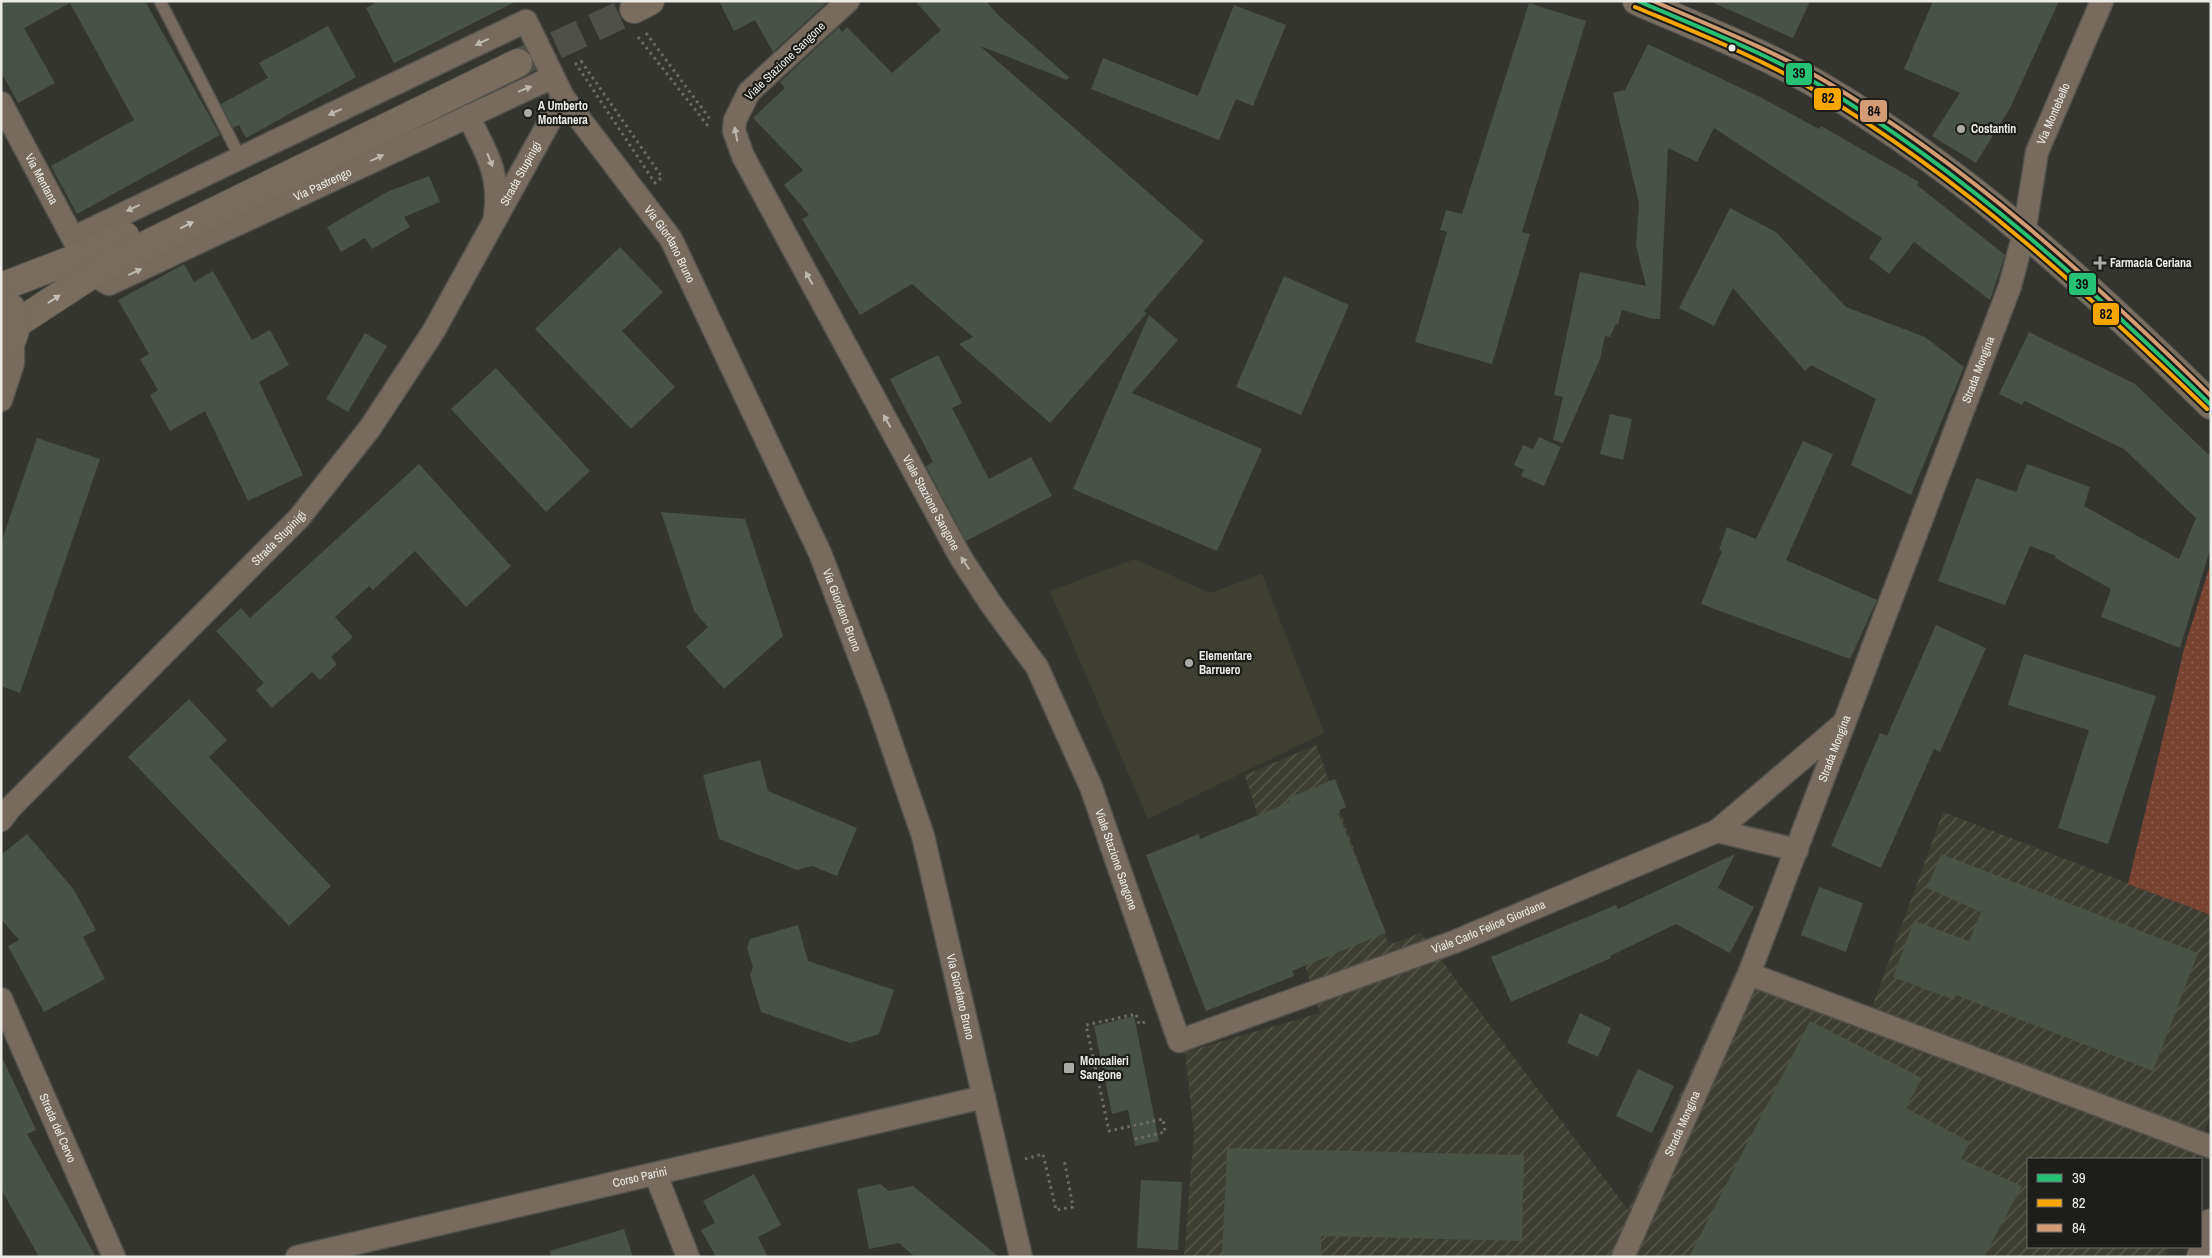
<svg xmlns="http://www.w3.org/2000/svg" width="2212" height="1258" font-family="'Archivo Narrow',sans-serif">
<defs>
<pattern id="industrial-furrows" width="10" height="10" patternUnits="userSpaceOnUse" patternTransform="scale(1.25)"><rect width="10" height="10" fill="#3e3f32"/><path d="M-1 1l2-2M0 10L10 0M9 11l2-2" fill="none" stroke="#5a5b50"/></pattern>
<pattern id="park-dots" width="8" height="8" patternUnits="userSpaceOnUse" patternTransform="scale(1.25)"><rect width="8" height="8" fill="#784230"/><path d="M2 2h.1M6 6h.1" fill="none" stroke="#8b5d4e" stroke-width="1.8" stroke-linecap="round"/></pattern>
</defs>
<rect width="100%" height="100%" fill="#353530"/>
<path fill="#3e3f32" d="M1135,559l75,34 52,-19 62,159 -176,86 -98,-228z"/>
<path fill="url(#industrial-furrows)" d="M1316,745l73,200 32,-12 207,277 112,-248 132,45 71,-195 268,103v197l-15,47h-168v88h141l-3,10h-982l10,-124 -9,-81 135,-39 -75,-238z"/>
<path fill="url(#park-dots)" d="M2211,562v353l-83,-31 56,-235z"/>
<g fill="#495246">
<path d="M1,1h144l75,134 -143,79 -26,-48 83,-46 -64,-117 -46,25 31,55 -37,20 -17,-31z"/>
<path d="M379,1h138l-123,62 -28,-55z"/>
<path d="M719,1h106l1,2 -53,49 -18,-32 -21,11z"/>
<path d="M915,1h71l12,14 71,62 -2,3 -87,-34 224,195 -60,70 3,2 -97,110 -91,-79 14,-7 -61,-53 -52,31 -58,-96 7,-4 -25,-30 19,-15 -50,-52 32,-30 -5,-6 59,-55 3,5 5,-5 45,46 49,-43z"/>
<path d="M1709,1h101l-17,37z"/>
<path d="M1933,1h126l-49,107 -34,55 -44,-27 28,-43 -56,-24z"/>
<path d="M1529,3l57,18 -64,211 8,2 -38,130 -77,-22 32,-110 -7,-2 6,-20 16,4z"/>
<path d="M1234,5l52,20 -33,81 -17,-7 -17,41 -128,-51 12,-31 95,38z"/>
<path d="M328,26l28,51 -110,61 -7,-13 -6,3 -12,-24 47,-26 -9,-15z"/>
<path d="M1648,44l112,53 59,32 2,-3 98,56 -2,3 88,70 -15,45 -76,-58 -25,32 -20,-16 13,-20 -168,-110 -17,34 -29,-14 -8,171h-7l-31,-9 -4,15 -2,-1 -6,13 -5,-1 -5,23 -37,84 -10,-3 10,-43 -9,-2 26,-123 66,14 -10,-41 3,-42 -26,-110 12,-3z"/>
<path d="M429,176l11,26 -36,15 6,10 -38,22 -7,-11 -24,14 -14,-25 62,-36z"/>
<path d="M1730,208l46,24 70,75 79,30 39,30 -53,128 -60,-30 25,-66 -65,-34 -6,6 -72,-83 -19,38 -35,-18z"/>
<path d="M620,247l43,45 -41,39 53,56 -44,42 -96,-100z"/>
<path d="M184,264l10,18 19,-11 39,69 18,-10 19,35 -30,17 44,93 -55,26 -43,-90 -35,20 -20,-36 8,-5 -18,-31 9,-5 -31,-54z"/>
<path d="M1284,276l65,29 -48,110 -65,-28z"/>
<path d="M1149,315l29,25 -46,53 130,56 -45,102 -144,-62z"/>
<path d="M2029,332l106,52 76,73v89l-31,102 -79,-31 10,-28 -56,-31 1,-2 -26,-10 -25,59 -67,-24 38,-103 40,14 11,-28 63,23 -6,19 95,53 17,-41 -72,-69 -99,-48 -3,4 -23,-11z"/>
<path d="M365,333l22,13 -39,66 -22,-13z"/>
<path d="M938,355l24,48 -10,5 37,71 42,-22 21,39 -86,45 -40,-75 7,-4 -43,-83z"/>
<path d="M496,368l94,103 -44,41 -95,-103z"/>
<path d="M1610,414l22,5 -9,41 -23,-6z"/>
<path d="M1539,437l22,10 -17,39 -23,-10 3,-6 -10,-5 9,-20 10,4z"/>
<path d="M37,438l63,21 -80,234 -19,-7v-143z"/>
<path d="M1803,441l30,13 -47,106 91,40 -27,59 -149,-55 21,-53 -3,-1 8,-23 29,12z"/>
<path d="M419,464l92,102 -45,41 -51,-56 -42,39 -4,-4 -34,31 18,20 -22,20 6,7 -17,16 -8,-8 -40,36 -16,-18 8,-7 -48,-52 25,-23 9,10z"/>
<path d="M661,512l84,7 38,117 -59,53 -38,-42 22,-20 -14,-16z"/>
<path d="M1936,625l50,23 -46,104 -6,-3 -53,119 -50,-22 49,-113 7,3z"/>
<path d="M2024,654l132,42 -48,148 -50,-16 31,-98 -81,-25z"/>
<path d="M189,699l38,41 -18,17 122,129 -42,40 -161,-169z"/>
<path d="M760,760l8,31 89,37 -20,48 -25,-10 -15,4 -78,-31 -16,-64z"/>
<path d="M1335,779l11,28 -9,4 49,122 -94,38 2,5 -88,35 -60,-156 53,-21 1,5 90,-37 -2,-4z"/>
<path d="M27,834l47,56 22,40 -13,7 22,42 -61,33 -36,-66 11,-6 -18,-21v-64z"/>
<path d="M1735,854l-17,34 36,19 -24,46 -54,-29 -66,32 1,2 -100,44 -20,-45 125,-52 2,4z"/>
<path d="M1941,854l257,99 -45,118 -197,-76 -2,5 -61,-23 21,-56 55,20 12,-29 -54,-24z"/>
<path d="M1819,887l44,16 -17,49 -45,-17z"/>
<path d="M798,925l10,36 86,29 -15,44 -29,9 -89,-31 -11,-37 3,-8 -6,-19 3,-9z"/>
<path d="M1580,1013l31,15 -13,29 -31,-14z"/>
<path d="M1134,1016l25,125 -24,5 -7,-36 -16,4 -18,-88z"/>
<path d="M1810,1021l112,57 -16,30 64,34 -9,17 61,27 -38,71h-295z"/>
<path d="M1,1055l35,75 -9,4 69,123h-57l-38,-68z"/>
<path d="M1638,1069l36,17 -22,47 -36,-17z"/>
<path d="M1227,1148l297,7 -2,86 -201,-5v21h-99z"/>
<path d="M754,1174l27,51 -23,12 10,20h-52l-15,-27 14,-7 -12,-22z"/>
<path d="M1141,1180l41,2 -4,68 -41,-2z"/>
<path d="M880,1184l9,7 24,-5 86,71h-84l-16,-14 -30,6 -12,-60z"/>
<path d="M624,1229l9,28h-82l-1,-6z"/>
</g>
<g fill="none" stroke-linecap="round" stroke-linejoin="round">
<path stroke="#50504b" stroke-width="28" stroke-dasharray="28 14" stroke-linecap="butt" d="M518,63l116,-54"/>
<g stroke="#51514e" stroke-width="14">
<path id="service" d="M160,1l80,156"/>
</g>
<g stroke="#51514e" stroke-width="25">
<g id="minor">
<path id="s1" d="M848,1l-99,91 -14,28 -1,11 9,25 218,402 30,46 46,63 54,120 88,254 275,-99 263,-111 80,19"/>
<path id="s2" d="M1,103l91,171 17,10 444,-207"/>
<path d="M468,116c18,36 33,58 27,100"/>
<path id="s3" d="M73,238l453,-217 37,76 108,142 149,314 58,152 45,131 98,421"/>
<path d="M1,400l12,-37v-25"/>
<path id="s4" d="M1,820l10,-13 288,-289 71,-90 63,-96 130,-235"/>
<path d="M1717,831l127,-108"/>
<path d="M1749,974l462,173"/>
<path id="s5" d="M1,999l113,258"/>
<path d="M656,1175l32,82"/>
<path id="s6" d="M297,1257l687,-160"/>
<path id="s7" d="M1623,1257l126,-283 261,-688 14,-53 13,-81 65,-151"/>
</g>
</g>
<g stroke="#51514e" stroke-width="30">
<path id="tertiary" d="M2201,1257l10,-34"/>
</g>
<g stroke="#51514e" stroke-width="30">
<g id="secondary">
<path d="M1637,1c62,27 127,52 185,86 145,86 269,200 389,318"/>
<path d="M634,9l16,-8"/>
<path d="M1,287l81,-31 43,-20"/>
<path d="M16,324l95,-62 407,-199"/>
<path d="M1,352c15,-11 18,-28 10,-44"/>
</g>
</g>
<g stroke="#706b62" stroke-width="3" stroke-dasharray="2.5 4" stroke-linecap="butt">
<path d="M646,33l64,86"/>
<path d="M638,37l70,89"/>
<path d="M581,61l81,116 -7,6 -79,-119z"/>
<path d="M1135,1139l30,-7 -2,-13 -54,12 -23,-106 50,-11 3,10 6,-2"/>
<path d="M1025,1159l18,-5 13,56 17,-3 -9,-48"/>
</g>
<use href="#service" stroke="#766b5e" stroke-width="11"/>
<use href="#minor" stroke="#766b5e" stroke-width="22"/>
<use href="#tertiary" stroke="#766b5e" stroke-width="28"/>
<use href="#secondary" stroke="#786d5e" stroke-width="28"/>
<g stroke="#1d1d1a" stroke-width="8">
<path id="bus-1" d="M1638,1c62,27 126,51 185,86 144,87 268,201 388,318"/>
</g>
<g stroke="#1d1d1a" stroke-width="8">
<path id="bus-2" d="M1635,7c62,26 126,51 184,86 144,86 268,200 388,316"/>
</g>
<g stroke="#1d1d1a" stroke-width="8">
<path id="bus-3" d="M1653,1c58,25 117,48 172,80 144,85 267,199 386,315"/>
</g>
<use href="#bus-1" stroke="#26c172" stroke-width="4"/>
<use href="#bus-2" stroke="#f7a600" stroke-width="4"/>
<use href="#bus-3" stroke="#d39c74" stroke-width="4"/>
</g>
<defs><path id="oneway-solid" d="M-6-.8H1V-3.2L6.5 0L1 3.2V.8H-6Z" transform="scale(1.25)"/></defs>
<g fill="#bcb8b0">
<use href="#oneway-solid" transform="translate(482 42) rotate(155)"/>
<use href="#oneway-solid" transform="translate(525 89) rotate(-22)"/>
<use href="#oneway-solid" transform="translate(335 112) rotate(155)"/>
<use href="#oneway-solid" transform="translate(736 134) rotate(-101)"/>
<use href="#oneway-solid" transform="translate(377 158) rotate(-25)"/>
<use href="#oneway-solid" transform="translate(490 160) rotate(68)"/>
<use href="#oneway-solid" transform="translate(133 208) rotate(155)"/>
<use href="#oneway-solid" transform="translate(135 272) rotate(-25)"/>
<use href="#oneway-solid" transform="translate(809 278) rotate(-119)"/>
<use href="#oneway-solid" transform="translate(887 421) rotate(-119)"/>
<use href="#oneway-solid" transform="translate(965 563) rotate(-123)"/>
</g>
<g fill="#c3bfb7">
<use href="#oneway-solid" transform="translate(187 225) rotate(-26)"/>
<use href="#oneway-solid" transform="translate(54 299) rotate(-33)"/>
</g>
<circle fill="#ebebe7" stroke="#1d1d1a" stroke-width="2" cx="1732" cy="48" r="4.5"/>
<g fill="#ababa7" stroke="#1d1d1a" stroke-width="2">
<circle cx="528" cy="113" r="5"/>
<circle cx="1961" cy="129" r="5"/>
<path d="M2097.5 255.5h5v5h5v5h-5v5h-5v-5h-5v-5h5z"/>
<circle cx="1189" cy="663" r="5"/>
<rect x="1063" y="1062" width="12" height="12" rx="2.5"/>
</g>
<g text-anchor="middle" stroke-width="4.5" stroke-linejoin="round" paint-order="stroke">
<g font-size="12" fill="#ebebe7" stroke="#1d1d1a">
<text transform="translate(785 61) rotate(-44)" y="4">Viale Stazione Sangone</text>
<text dy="4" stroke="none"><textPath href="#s7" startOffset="1224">Via Montebello</textPath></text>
<text dy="4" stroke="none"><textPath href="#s4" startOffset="835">Strada Stupinigi</textPath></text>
<text dy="4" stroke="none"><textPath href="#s2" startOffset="86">Via Mentana</textPath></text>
<text dy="4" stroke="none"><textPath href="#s2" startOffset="449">Via Pastrengo</textPath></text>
<text dy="4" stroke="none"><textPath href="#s3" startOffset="769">Via Giordano Bruno</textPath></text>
<text dy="4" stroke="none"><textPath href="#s7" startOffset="956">Strada Mongina</textPath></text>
<text dy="4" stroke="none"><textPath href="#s1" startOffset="598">Viale Stazione Sangone</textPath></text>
<text dy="4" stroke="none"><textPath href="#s4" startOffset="396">Strada Stupinigi</textPath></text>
<text dy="4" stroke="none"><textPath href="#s3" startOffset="1174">Via Giordano Bruno</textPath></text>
<text dy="4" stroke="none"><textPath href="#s7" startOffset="551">Strada Mongina</textPath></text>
<text dy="4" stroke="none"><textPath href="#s1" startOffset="1002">Viale Stazione Sangone</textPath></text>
<text dy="4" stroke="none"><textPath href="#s1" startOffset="1524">Viale Carlo Felice Giordana</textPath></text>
<text dy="4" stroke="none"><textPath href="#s3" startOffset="1579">Via Giordano Bruno</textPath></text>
<text dy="4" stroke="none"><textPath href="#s7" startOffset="146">Strada Mongina</textPath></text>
<text dy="4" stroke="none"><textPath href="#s5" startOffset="141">Strada del Cervo</textPath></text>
<text dy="4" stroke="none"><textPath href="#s6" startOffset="352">Corso Parini</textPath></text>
</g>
<g font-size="12" font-weight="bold" fill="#ebebe7" stroke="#1d1d1a" text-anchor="start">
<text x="538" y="110">A Umberto<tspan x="538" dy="14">Montanera</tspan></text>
<text x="1971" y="133">Costantin</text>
<text x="2110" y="267">Farmacia Ceriana</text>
<text x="1199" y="660">Elementare<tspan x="1199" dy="14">Barruero</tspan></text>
<text x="1080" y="1065">Moncalieri<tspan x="1080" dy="14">Sangone</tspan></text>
</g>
</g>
<g stroke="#1d1d1a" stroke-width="2">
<rect x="1785" y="62" width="28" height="24" rx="5" fill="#26c172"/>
<rect x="1813" y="87" width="29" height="24" rx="5" fill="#f7a600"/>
<rect x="1859" y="99" width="29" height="24" rx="5" fill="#d39c74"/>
<rect x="2068" y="272" width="29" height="24" rx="5" fill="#26c172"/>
<rect x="2092" y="302" width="28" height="24" rx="5" fill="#f7a600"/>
</g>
<g font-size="14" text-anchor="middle" font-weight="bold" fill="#111">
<text x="1799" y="78">39</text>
<text x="1828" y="103">82</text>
<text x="1874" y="116">84</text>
<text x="2082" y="289">39</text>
<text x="2106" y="319">82</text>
</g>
<rect width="2212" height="1258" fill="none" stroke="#ebebe7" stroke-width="5"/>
<rect x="2027" y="1158" width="175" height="90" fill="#1d1d1a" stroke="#6f6f6c"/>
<rect x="2037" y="1174" width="25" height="8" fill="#26c172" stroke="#6f6f6c"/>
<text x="2072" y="1183" font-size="15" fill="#ebebe7">39</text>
<rect x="2037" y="1199" width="25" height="8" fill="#f7a600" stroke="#6f6f6c"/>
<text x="2072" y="1208" font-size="15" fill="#ebebe7">82</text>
<rect x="2037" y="1224" width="25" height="8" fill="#d39c74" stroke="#6f6f6c"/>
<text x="2072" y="1233" font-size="15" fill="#ebebe7">84</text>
</svg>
